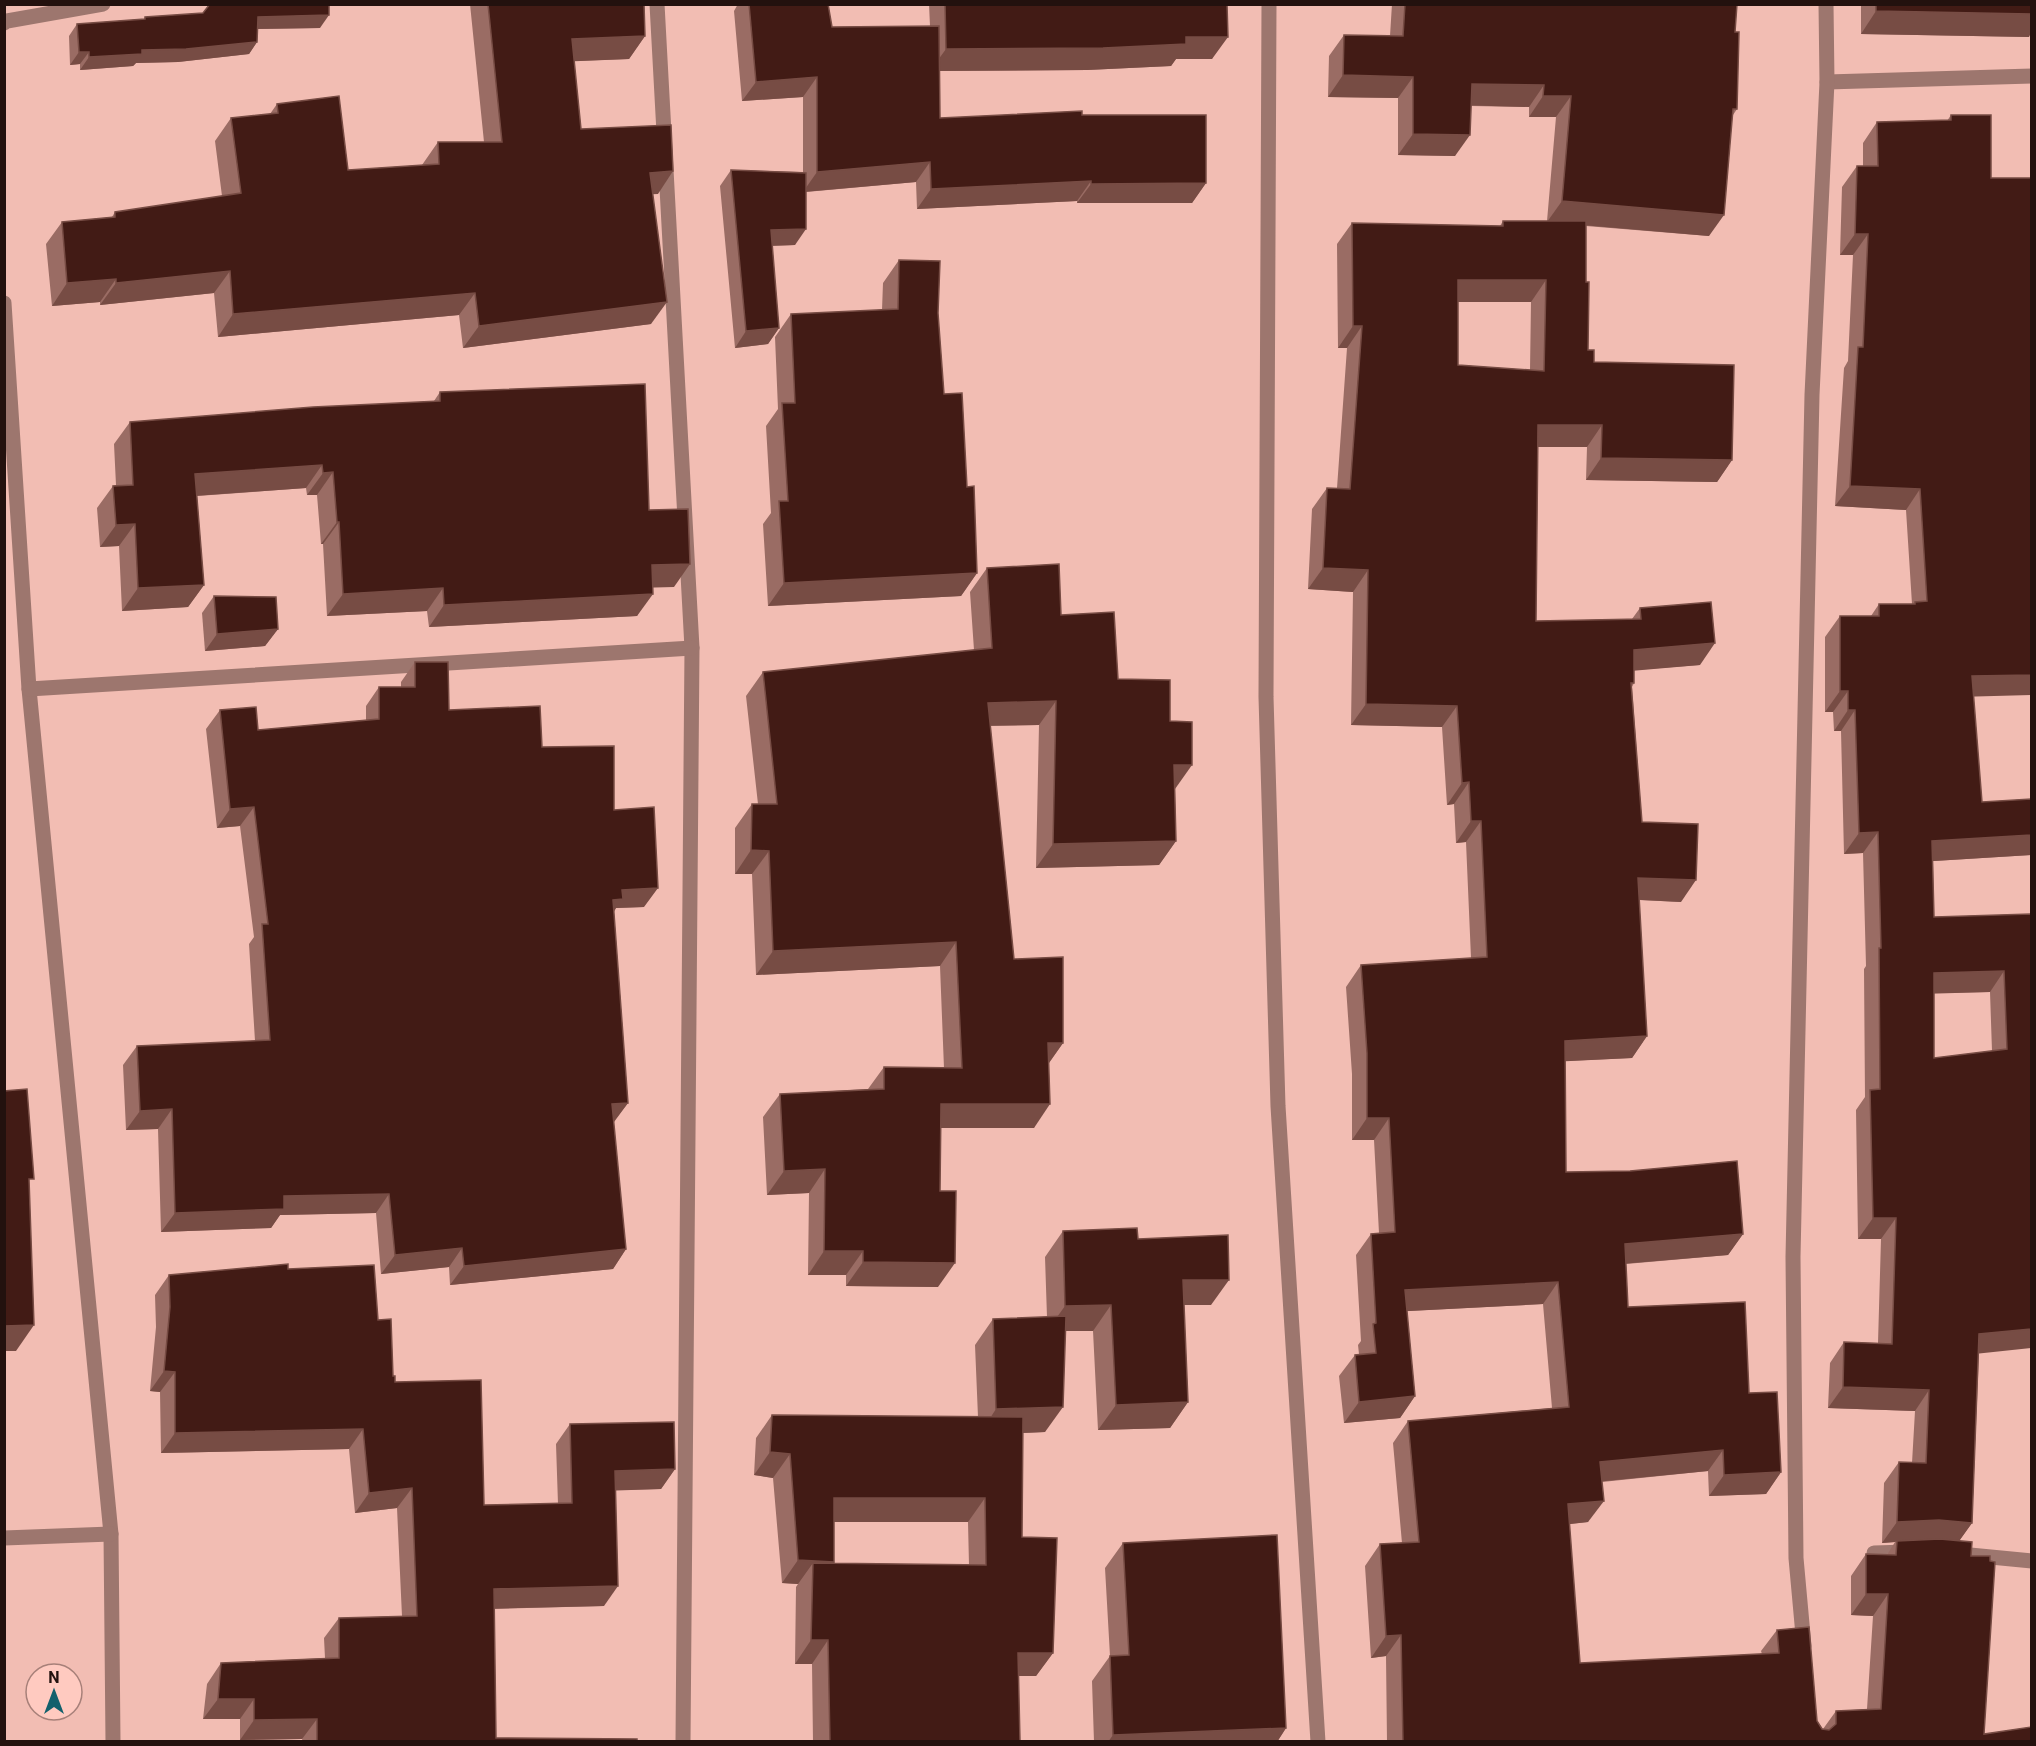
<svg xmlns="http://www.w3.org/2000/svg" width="2036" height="1746" font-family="Roboto,sans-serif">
<rect width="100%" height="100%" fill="#f2bdb3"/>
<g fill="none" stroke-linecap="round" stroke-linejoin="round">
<g stroke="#9d766e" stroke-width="15">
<path d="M657,4l35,644 -9,1094"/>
<path d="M1269,4l-3,693 12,409 40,636"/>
<path d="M4,23l3,-2 96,-17"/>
<path d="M1827,82l205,-6"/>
<path d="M4,303l25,386 82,845 2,208"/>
<path d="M29,689l663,-41"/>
<path d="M4,1538l107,-4"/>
<path d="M1874,1553l33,-1"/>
<path d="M1970,1555l62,6"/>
<path d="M1804,1646l-8,-88 -3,-301 19,-862 15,-313 -1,-78"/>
</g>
</g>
<g fill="#9a6c64" fill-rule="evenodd">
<path d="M470,4h174l1,32 -16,23 -55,2 7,68 77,65h-5l-2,130 -188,24 -4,-33 -241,22 -4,-44 -114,12v-3l-48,4 -6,-62 16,-22 50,-5 3,-5 107,-16 -7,-55 16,-23 39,-4 7,-10 71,66 74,-5 16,-23h46z"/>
<path d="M738,4h90l4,23 98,-1 -1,-22h298l-15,55h-36l-5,7 -84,4 -148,1 1,47 142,-3 124,68 -14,20h-115v-2l-160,8 -1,-27 -110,10 -11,53 -23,1 7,82 -11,16 -33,4 -15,-162 11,-16 72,2v-75l-61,4 -8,-90z"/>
<path d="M1392,4h345l-2,28 2,77 -4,6 -24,121 -123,-10v56l2,68 6,12 138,98 -15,22 -131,-2 1,-33h-49l-2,174 96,-2 8,-11 60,57 -66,5v13l-2,4 10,135 39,80 -42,-2 8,136 -15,22 -67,3 1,111 177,62 -15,21 -102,9 2,43 121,86 32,79 -15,22 -57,2 -1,-25 -106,11 -14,40 -19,2 11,139 182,-9 -1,-3 16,-21 40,91 6,8 13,-18 31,-2 6,-93 -22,-1v-39l15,-22 21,1 8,-13 -13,1 2,-60 15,-21 13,1 3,-52 -87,-3 2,-45 14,-21 34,1 3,-104h-23l-2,-129 9,-13 -1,-128 2,-3 -3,-113 -19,1 -3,-123h-7l-1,-19h-8v-75l15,-21h31l8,-12h33l-6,-94 -71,-4 9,-138 4,-7 5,-106h-13l2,-68 15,-21h6v-23l14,-21 70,-1 4,-6 22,582 9,105 49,-3v56l-98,6 1,56 97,-3 -52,440 -7,169 -13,18 12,15 13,178 47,8h-644l-1,-86 -15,2 -6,-92 15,-22 22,-1 -9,-100 15,-22 144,-13 -9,-104 -136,7 8,85 -15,22 -56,5 -5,-47 16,-21 4,-1 -1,-9 3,-4 -5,-86 15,-21 8,-1 -5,-93h-22v-66l-6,-87 15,-22 110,-7 -5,-116 -10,1 -2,-39 -7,1 -5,-78 -91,-2 2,-133 -45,-3 4,-80 15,-21h10l10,-140h-9l-1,-104 15,-21 148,3 3,-5h44l9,-104h-27v-10l-58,-1 -16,50 -57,-1v-57l-70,-1 1,-41 15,-21 46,1zM1458,302h73l-1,68 -72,-5zM1990,992l2,59 -58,7v-65z"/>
<path d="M1861,4h170l-2,33 -168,-3z"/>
<path d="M145,17l175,11 -62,1 -1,13 -8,12 -71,8 -42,1 -3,3 -53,4v-6l-10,1 -1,-29 8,-12 67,-5z"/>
<path d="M899,260l39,53 6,81 23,93 10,86 -16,23 -193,10 -5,-82 8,-11 -5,-87 12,-17 -3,-72 16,-23 91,-4 1,-27z"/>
<path d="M440,392l209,118 25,77h-21l-16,29 -208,11 -2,-16 -100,5 -4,-72h-2l-4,-49h-10l-1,-7 -109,8 7,89 -16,22 -66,4 -3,-65 -19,1 -3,-39 16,-22 3,-1 -2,-41 16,-22 304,-21z"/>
<path d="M987,568l74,47 57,64 52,42 5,68 1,52 -17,24 -123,3 3,-143 -49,1 24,233 49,84 -14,20 -15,65h-93l-3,159 -92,-1v-11h-38l1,-82 -42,2 -4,-78 17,-23 88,-5 16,-22 60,1 -4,-102 -184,9 -4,-101h-17v-46l17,-24h6l-12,-108 17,-24 211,-22 -4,-58z"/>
<path d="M214,596l64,33 -13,17 -60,5 -3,-38z"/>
<path d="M415,662l34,48 93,37 72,63 30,97 -28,1 -2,4 14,191 -15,19 13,127 -13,20 -163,16 -1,-18 -68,7 -5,-61 -96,2 -9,13 -110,4 -3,-103 -32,1 -3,-65 14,-19 118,-5 -6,-97 5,-7 -14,-111 -23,2 -11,-99 14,-19 38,20 108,-10v-14l13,-19h22v-5z"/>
<path d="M1063,1231l75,8 73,66h-27l4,97 -18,26 -72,2 -5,-99h-27l-21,101 -22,1 -1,104 31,116 -17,23h-18l2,66h-207l-1,-78h-17l1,-77 2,-3 -16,-1 -9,-105 -19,-3 2,-37 16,-23 206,2 -3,-72 18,-26 54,-2 -2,-60zM834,1522h134l1,43 -137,-1z"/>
<path d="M288,1269l90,51 17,62 89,123 74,-1 -2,-60 14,-20 105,45 -14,20 -46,1 -11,116 -110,3 2,129 141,4h-334l-1,-3 -62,1v-21h-37l4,-35 14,-21 104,-5 -1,-20 15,-20 63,-2 -5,-108 -42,5 -6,-64 -188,4 -1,-61 -10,-1 6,-64 -1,-32 14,-20z"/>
<path d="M1123,1543l163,185 -9,14h-183l-2,-61 18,-25 -5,-88z"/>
</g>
<g fill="#774c44">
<path d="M1876,11l155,3v19l-2,4 -168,-3z"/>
<path d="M329,15l-9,13 -71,1 9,-12z"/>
<path d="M645,36l-16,23 -73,3 16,-23z"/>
<path d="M1186,37h42l-16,22h-36l-5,7 -84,4 -157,1 16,-22z"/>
<path d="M257,42l-8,12 -71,8 -42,1 -3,3 -53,4 9,-13 53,-7z"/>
<path d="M79,52h10l-9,12 -10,1z"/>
<path d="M1343,75l70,2 -15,21 -70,-1z"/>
<path d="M817,77l-14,20 -61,4 14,-19z"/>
<path d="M1472,84l72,1 -15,22 -72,-2z"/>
<path d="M1543,96h28l-15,21h-27z"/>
<path d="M1413,134l57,1 -15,21 -57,-1z"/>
<path d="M930,162l-14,20 -113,10 14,-20z"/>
<path d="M673,171l-15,23 -24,1 16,-22z"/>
<path d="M1091,181l-14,20 -160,8 14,-20z"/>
<path d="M1206,183l-14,20h-115l14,-19z"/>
<path d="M1562,201l162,14 -15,21 -162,-14z"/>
<path d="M806,229l-11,16 -35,1 11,-16z"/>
<path d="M1855,234h13l-15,21h-13z"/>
<path d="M230,271l-16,22 -114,12 16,-22z"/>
<path d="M116,279l-16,23 -48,4 15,-23z"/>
<path d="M1458,280h88l-15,22h-88z"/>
<path d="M475,293l-16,22 -241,22 15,-23z"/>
<path d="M667,302l-16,22 -188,24 16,-22z"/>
<path d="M1353,326h9l-15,22h-9z"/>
<path d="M779,328l-11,16 -33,4 11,-17z"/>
<path d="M1538,425h64l-15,22h-64z"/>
<path d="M1601,458l131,2 -15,22 -131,-2z"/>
<path d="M322,465l-16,23 -126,9 15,-23z"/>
<path d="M333,472l-16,23h-10l16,-22z"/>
<path d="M1850,486l70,3 -14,21 -71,-4z"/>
<path d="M337,522h2l-16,22h-2z"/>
<path d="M135,524l-16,22 -19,1 16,-22z"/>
<path d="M690,564l-16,23 -38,1 16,-23z"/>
<path d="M1323,568l45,2 -15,22 -45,-3z"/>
<path d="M977,573l-16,23 -193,10 16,-23z"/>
<path d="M204,585l-16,22 -66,4 16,-23z"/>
<path d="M443,588l-16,23 -100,5 16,-22z"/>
<path d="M653,594l-16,22 -208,11 15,-22z"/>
<path d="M278,629l-13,17 -60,5 12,-17z"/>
<path d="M1715,643l-15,22 -81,7 15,-22z"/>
<path d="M2031,675v20l-74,2 15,-21z"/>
<path d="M1840,691h8l-15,21h-8z"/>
<path d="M1056,701l-17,24 -68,1 17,-23z"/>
<path d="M1366,704l91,2 -15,21 -91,-2z"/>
<path d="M1848,710h7l-14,21h-7z"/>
<path d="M1174,765h18l-17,24z"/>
<path d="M1469,782l-15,22 -7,1 15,-22z"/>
<path d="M254,807l-14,19 -23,2 13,-19z"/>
<path d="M1471,821h10l-15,21 -10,1z"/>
<path d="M1878,832l-15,21 -19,1 15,-21z"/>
<path d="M2031,835v20l-113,7 14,-21z"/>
<path d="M1176,841l-17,24 -123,3 17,-24z"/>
<path d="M751,850l18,1 -17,23h-17z"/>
<path d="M1638,878l58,2 -15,22 -58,-3z"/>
<path d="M658,888l-14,19 -28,1 -7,10 4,-18 9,-10z"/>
<path d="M956,942l-16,24 -184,9 17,-24z"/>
<path d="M2004,971l-14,21 -70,2 14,-21z"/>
<path d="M1647,1036l-15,22 -82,4 15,-21z"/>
<path d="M1048,1043h15l-17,24z"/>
<path d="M628,1103l-14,19 -16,2 14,-20z"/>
<path d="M941,1104h109l-16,24h-110z"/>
<path d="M172,1109l-14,20 -32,1 14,-19z"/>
<path d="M1367,1118h22l-15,22h-22z"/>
<path d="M825,1169l-16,24 -42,2 17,-24z"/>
<path d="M389,1194l-13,19 -96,2 -9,13 -110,4 14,-19 109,-17z"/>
<path d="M1873,1218h23l-15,21h-23z"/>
<path d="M1743,1234l-15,21 -119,10 16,-21z"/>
<path d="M462,1248l-13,19 -68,7 14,-19z"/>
<path d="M626,1249l-13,20 -163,16 14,-19z"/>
<path d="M824,1251h39l-17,24h-38z"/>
<path d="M863,1262l92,1 -17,24 -92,-1z"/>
<path d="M1183,1280h46l-18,25h-46z"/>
<path d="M1558,1282l-15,22 -153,8 15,-22z"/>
<path d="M1111,1305l-18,26h-46l18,-25z"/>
<path d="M34,1325l-18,26h-12v-25z"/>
<path d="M2031,1329v19l-66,7 14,-21z"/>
<path d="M164,1371l11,1 -15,20 -10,-1z"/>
<path d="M1843,1387l86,3 -14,21 -87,-3z"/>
<path d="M1415,1396l-15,22 -56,5 15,-21z"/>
<path d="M1188,1402l-18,26 -72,2 18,-25z"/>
<path d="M1063,1407l-18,25 -66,3 17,-26z"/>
<path d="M363,1429l-14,20 -188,4 14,-20z"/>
<path d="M1723,1450l-15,21 -123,12 15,-21z"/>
<path d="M770,1452l20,2 -17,24 -19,-3z"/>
<path d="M675,1469l-14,20 -60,2 14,-20z"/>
<path d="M1781,1472l-15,22 -57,2 15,-21z"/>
<path d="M412,1488l-15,20 -42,5 14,-20z"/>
<path d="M834,1498h151l-17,24h-150z"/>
<path d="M1604,1501l-16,21 -35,4 15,-22z"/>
<path d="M1939,1520l33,3 -15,21 -60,-3 -2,1 -13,1 15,-21z"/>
<path d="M798,1560l36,2 -17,23 -4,-22 -15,21 -16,-1z"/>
<path d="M618,1586l-14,20 -124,3 14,-20z"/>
<path d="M1866,1594h22l-15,22 -22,-1z"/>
<path d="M1401,1635l-15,21 -15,2 15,-22z"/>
<path d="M811,1640h17l-16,24h-17z"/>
<path d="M1018,1653h35l-17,23h-34z"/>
<path d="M218,1699h36l-14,20h-37z"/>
<path d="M317,1719l-15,20 -62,1 14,-20z"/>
<path d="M1286,1728l-9,14h-169l5,-7z"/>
</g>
<g fill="#421b15" stroke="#774c44" stroke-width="1.5" fill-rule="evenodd">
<path d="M210,4h119v11l-71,2 -1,25 -71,7 -44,1v4l-53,3v-5h-10l-2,-28 68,-5v-2l58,-4z"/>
<path d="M488,4h156l1,32 -73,3 9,90 90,-4 2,46 -23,2 17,129 -188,24 -4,-33 -242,21 -3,-43 -114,12v-4l-49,4 -5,-61 53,-5v-5l126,-19 -10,-75 47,-5 -1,-9 62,-8 9,74 91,-6 -1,-22h64z"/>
<path d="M749,4h79l4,23 107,-1 1,92 142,-7v4h124v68l-115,1v-3l-160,8 -1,-27 -113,10v-95l-61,5z"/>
<path d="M945,4h282l1,33h-42v7l-83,4 -157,1z"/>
<path d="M1405,4h332l-2,28h4l-2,77h-4l-9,106 -162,-14 9,-105h-28l1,-11 -72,-1 -2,51 -57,-1v-57l-70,-2 1,-40 59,1z"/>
<path d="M1876,4h155v10l-155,-3z"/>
<path d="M1951,115h40v63h40v497l-59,1 10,126 49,-3v36l-99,6 2,76 97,-3v415l-52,5 -7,189 -33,-3 -42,2 2,-60 27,1 3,-73 -86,-3 1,-45 48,2 4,-126h-23l-3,-128 10,-1 -1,-141h2l-3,-116 -19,1 -4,-123h-7v-19h-8v-75h39v-12h36v-2l12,-1 -7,-112 -70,-3 8,-139h5l5,-113h-13l2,-68h21l-1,-44 74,-2zM2004,971l3,78 -73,9v-85z"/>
<path d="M731,170l75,3v56l-35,1 8,98 -33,3z"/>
<path d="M1503,221h83v61h3l-1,68h6v12l140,3 -2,95 -131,-2 1,-33h-64l-2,196 105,-2 -1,-11 71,-6 4,41 -81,7v33h-3l11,139 56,2 -2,56 -58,-2 9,158 -82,5 1,131 64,-1 107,-10 6,73 -118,10 3,63 117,-5 4,91 28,-1 4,80 -57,3 -1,-25 -123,12 4,39 -36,3 12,159 199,-10 -2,-23 32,-3 8,94 5,8 7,1 7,-6v-13l45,-2 7,-115h-22v-40l30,1 1,-14 43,-2 32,3 -1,14h19v5l5,1 -11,172 47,-7v15h-628l-2,-107 -15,1 -6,-92 39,-2 -11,-121 161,-14 -11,-125 -153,8 10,106 -56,6 -4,-47 21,-2 -3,-29 3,-1 -5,-89 24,-2 -6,-114h-22v-65l-6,-88 126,-8 -6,-136h-10l-2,-39 -7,1 -5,-77 -91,-2 2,-134 -45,-2 4,-80 23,1 12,-163h-9l-1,-103 151,3zM1458,280h88l-2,91 -86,-6z"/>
<path d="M899,260l41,1 -2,52 6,81 18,-1 5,94 7,-1 3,87 -193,10 -5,-82h9l-6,-98h13l-4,-89 107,-5z"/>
<path d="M645,384l4,126 39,-1 2,55 -38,1 1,29 -209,11 -1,-17 -100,6 -4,-72h-2l-4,-50 -10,1 -1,-8 -127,9 9,111 -66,3 -3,-64 -19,1 -3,-39 20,-1 -3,-63 183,-15 127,-6v-9z"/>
<path d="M1059,564l2,51 53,-3 4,67 52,1v41l22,1v43h-18l2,76 -123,3 3,-143 -68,2 26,256 49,-2v86h-15l2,61h-109l-1,87h16l-1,72 -92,-1v-11h-39l1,-82 -41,2 -4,-77 104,-5v-22l78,1 -6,-126 -183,9 -4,-100 -18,-1 1,-46h25l-14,-132 229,-24 -5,-80z"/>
<path d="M214,596l62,1 2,32 -61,5z"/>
<path d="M415,662h33l1,48 91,-4 2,41 72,-1v64l40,-3 4,81 -36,2 1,9 -10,1 15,203 -16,1 14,145 -162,17 -2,-18 -67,7 -6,-61 -105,2v13l-109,4 -3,-104 -32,2 -3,-65 133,-6 -8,-116h6l-14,-117 -24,2 -10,-99 36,-3 2,23 121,-11v-32h36z"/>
<path d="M27,1089l7,90h-5l5,146 -30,1v-235z"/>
<path d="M1137,1228l1,11 90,-4 1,45h-46l5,122 -72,3 -5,-100 -46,1 -2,-75z"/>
<path d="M288,1264v5l86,-4 4,55 13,-1 2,57h2v6l86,-2 3,125 88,-2 -2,-79 104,-2 1,47 -60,2 3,115 -124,3 2,149 141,1v3h-320v-23l-63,1v-21h-36l3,-36 118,-5v-40l78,-2 -5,-128 -43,5 -6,-64 -188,4v-61l-11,-1 6,-64 -1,-32z"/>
<path d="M1066,1316l-3,91 -67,2 -3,-90z"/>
<path d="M772,1415l251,2 -1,120 35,1 -4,115h-35l2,89h-190l-2,-102h-17l2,-77 173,2 -1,-67h-151v64l-36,-2 -8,-106 -20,-2z"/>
<path d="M1277,1535l9,193 -173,7 -3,-79 19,-1 -6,-112z"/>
</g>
<rect width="2036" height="1746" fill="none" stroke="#23110e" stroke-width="12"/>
<g transform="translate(54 1692)"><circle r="28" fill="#ffcac0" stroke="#a78079" stroke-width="1.5"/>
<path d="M0-4.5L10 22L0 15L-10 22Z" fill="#13606c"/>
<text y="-9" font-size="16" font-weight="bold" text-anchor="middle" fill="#23110e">N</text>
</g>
</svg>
